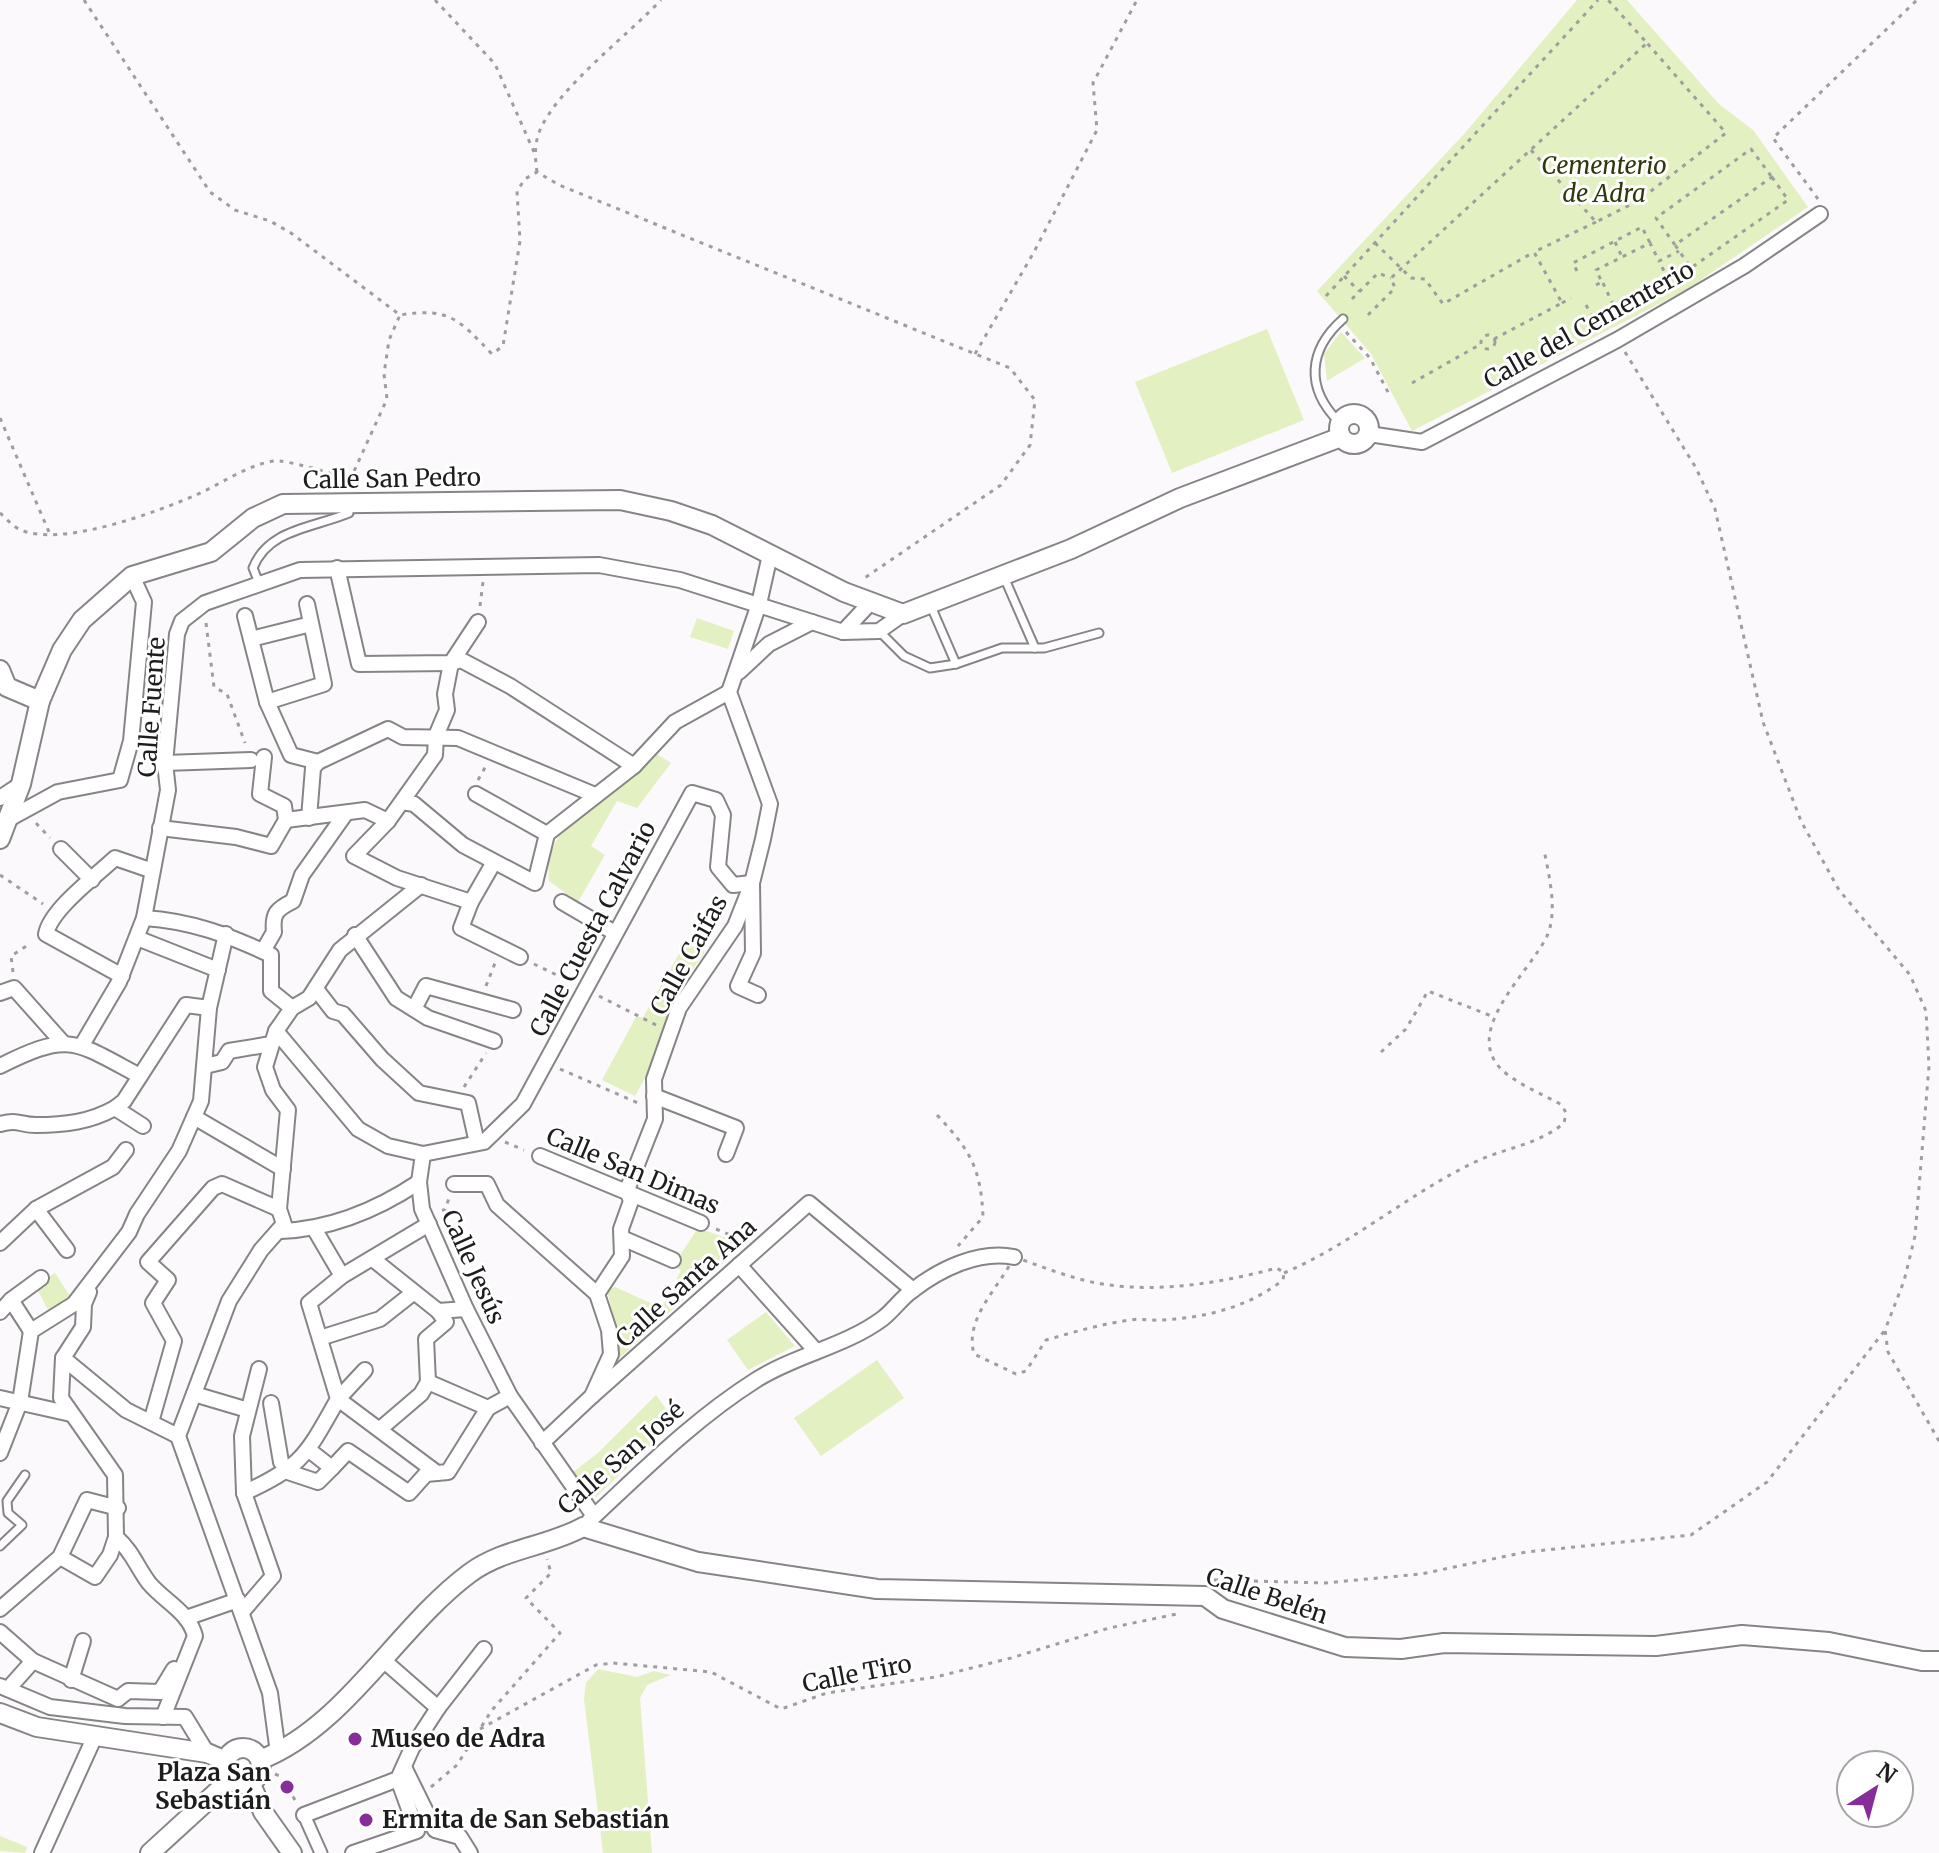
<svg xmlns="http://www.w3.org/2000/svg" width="1939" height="1853" font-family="Merriweather,serif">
<rect width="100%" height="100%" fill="#fcf9fc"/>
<g fill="#e3f0c1">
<path d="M1577,0h50l92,104 34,26 55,77 -122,83 -274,141 -41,-77 -54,-63 148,-158z"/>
<path d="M1267,329l37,91 -132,53 -37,-91z"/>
<path d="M1341,332l24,26 -38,23 -3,-27z"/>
<path d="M697,618l37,13 -6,18 -38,-12z"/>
<path d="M655,753l16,10 -34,45 -20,-7 -26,45 14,9 -27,47 -29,-21c-8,-65 71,-88 106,-128z"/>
<path d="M685,943l20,9 -31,43 -22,70 -17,31 -33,-16 34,-63h7z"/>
<path d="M698,1228l46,16 -131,120 5,-27 -11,-47 8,-3 47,21 19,-38 -8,-4z"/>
<path d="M55,1273l17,26 -23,13 -14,-27z"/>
<path d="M766,1312l29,34 -47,24 -21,-30z"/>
<path d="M877,1360l27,38 -83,58 -27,-38z"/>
<path d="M656,1395l19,27 -79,75 -24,-24 26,-20z"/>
<path d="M598,1669l39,8 17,-6 17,4 -24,10 -7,13 12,155h-49l-19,-154 2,-16z"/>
<path d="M0,1836l27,11 -2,6 -25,-2z"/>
</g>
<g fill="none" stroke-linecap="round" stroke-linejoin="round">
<g stroke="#878487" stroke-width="11">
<g id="service">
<path d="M1339,422c-34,-34 -31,-72 4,-103"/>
<path d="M1004,577l31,71"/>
<path d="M259,583l-6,-15c15,-39 60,-40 96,-55v-9"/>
<path d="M930,604l26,60"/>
<path d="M879,631l25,25 26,12 26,-4 46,-16h42l55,-15"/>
<path d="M0,1546l22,-21 -14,-12 -1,-12 18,-26"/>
</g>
</g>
<g stroke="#878487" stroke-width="15">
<path id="pedestrian" d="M304,1815l17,38"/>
</g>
<g stroke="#878487" stroke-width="18">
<g id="minor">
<path d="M1369,434l53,8 195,-102 127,-74 76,-52"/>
<path d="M337,568l22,96 92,-1 10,-3 49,26 124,80"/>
<path d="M245,616l22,86 24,53 27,7"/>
<path d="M843,632l36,-1 24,-17"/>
<path d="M251,639l60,-15"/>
<path d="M739,672l30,-28 43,-22"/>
<path d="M267,702l57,-18 -17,-80"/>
<path d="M165,763l86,-3"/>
<path d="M476,794l71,40"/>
<path d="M0,798l21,-14"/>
<path d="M402,802l12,2 49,41 72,38 12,-49 87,-68 41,-44 54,-30"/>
<path d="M309,818l4,-50 5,-6 70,-33 15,8 55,1 137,57"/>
<path d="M286,820l79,-10 23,11 -34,35 43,22 74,24 -10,26 59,29"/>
<path d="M5,821l53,-29 62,-12 11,-39 13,-139 -12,-26"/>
<path d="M388,821l47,-66 1,-19 11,-26 -2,-16 6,-31 27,-41"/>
<path d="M160,828l76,9 35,9 15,-26 -2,-14 -24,-12 4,-37"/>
<path d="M61,849l31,31"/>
<path d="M471,902l23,-40"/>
<path d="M562,902l53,31"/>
<path d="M144,918c48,3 84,17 127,37v36l21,17"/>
<path d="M355,935l41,63 32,20 66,23"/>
<path d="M137,938l81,32"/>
<path d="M263,951l11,-19c-2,-19 3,-23 19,-31l9,-26 44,-62"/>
<path d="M122,976l-76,-42c5,-25 50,-58 69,-76l35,12"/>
<path d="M316,989l17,22 10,3 39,45 37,34 49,10 9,40"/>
<path d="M0,993l14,-5 49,55"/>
<path d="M414,1009l12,-23 87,24"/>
<path d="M276,1031l82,98 30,17 35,8 -4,28 3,27 44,100 44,87 84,120"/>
<path d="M82,1045l37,-63 25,-64 24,-128 -3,-27 12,-129 5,-13 23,-18 95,-33 299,-5 81,15 163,52 28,-30"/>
<path d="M0,1066c70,-35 74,-25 140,10"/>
<path d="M205,1066l17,-4 7,-11 42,-7"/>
<path d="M654,1096l82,32 -10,26"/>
<path d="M115,1108l9,-7 62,-96 23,3"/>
<path d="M194,1117l89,52"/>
<path d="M0,1124c18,-5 20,1 36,1 29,0 54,-3 79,-17l28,18"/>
<path d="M423,1154l61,-12 39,-38 169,-311 24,7 7,15 -5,52 15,18 19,-2 1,70 -15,33 20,9"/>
<path d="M540,1156l161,67"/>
<path d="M454,1184h33l10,21 100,89 12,36 2,24 -19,42 -50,47"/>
<path d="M36,1209l31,41"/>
<path d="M315,1230l27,46"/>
<path d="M281,1231c50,-2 96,-21 138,-49"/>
<path d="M622,1238l51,22"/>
<path d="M0,1243l36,-34 77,-42 13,-17"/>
<path d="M374,1260l64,51 28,-2"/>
<path d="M739,1265l77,86"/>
<path d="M597,1294l25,-38 -1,-27 10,-28 -4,-11 28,-71 -1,-40 25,-71 56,-82 17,-43 11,-44 7,-35 -41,-112 30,-88 11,-49"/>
<path d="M11,1300l30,-22"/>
<path d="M0,1312l11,-12 20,31"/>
<path d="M320,1338l60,-19 33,-26"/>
<path d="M63,1358l63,52 52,26"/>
<path d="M365,1370l-27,29 99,74"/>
<path d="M428,1382l60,26"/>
<path d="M194,1394l54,16"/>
<path d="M592,1396l217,-193 104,87"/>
<path d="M0,1398l71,16"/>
<path d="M271,1403l10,59 7,10 30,10 14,-14"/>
<path d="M151,1422l23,-81 -21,-38 15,-23 -20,-18 65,-74 9,-4 57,25"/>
<path d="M380,1429l41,-35 7,-12 -2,-43 20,-17 -8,-11"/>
<path d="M309,1450l23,18 16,-17 61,42 17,-19 22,-2 40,-64 22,-12"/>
<path d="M0,1453l20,-51 11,-71 43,-27 55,-72 8,-18 42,-63 22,-50 8,-93 17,-74"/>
<path d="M244,1493c60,-28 62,-38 94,-94l-29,-96 33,-27 87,-52"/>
<path d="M589,1521c54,-50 104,-101 167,-141 39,-25 88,-33 126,-61 11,-8 19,-21 31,-29 27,-21 66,-40 101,-33"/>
<path d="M116,1537c16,14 21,30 33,46 16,19 40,29 46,53l-32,81"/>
<path d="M60,1557l35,20 15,-22 6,-18 -1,-62 -54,-77 2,-40 20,-31 1,-23 5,-12"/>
<path d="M0,1609l60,-52 27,-57 31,8"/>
<path d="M242,1612l31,-36 -29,-83 -2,-57 17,-67"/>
<path d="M186,1618l52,-18"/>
<path d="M0,1632l33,29 -25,28"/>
<path d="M33,1661l85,38 10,-8 32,1 14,-23"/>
<path d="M71,1680l12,-39"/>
<path d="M0,1686l50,21 75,9 60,1 22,36"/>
<path d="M438,1708l46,-59"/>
<path d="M278,1753l-8,-60 -92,-257 51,-135 32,-51 23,-26 -5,-15 9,-99 -15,-20 -8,-23 11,-36 16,-23 17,-10 31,-48 81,-65"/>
<path d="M404,1767l31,63 25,7 10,16"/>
<path d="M304,1815l94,-36 14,-31 26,-40 -56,-49"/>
<path d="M42,1853l53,-117"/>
<path d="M353,1853l64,-22 -19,-52"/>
</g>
</g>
<g stroke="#878487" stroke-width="22">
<g id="tertiary">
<circle cx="1354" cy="429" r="15"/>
<path d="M0,670l7,17 33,14"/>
<path d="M0,839l21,-55 19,-83 22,-51 20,-30 50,-44 79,-24 42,-34 30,-14 337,-4 51,11 41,14 132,67 59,22 168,-65 109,-51 161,-61"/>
<path d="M0,1713l37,14 170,26 19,8"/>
<circle cx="243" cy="1766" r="18"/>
<path d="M260,1760c86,-34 137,-133 210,-187 34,-25 77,-26 113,-46l115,35 179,27 328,7 18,13 122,38 56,2 43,-6 212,3 86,-11 87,7 93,19h17"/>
<path d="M250,1782l13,30 29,41"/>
<path d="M150,1853l81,-74"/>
</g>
</g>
<g stroke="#9f9d9f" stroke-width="3" stroke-dasharray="4 6" stroke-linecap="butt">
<path d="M84,0l126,192 25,18 35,11 21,12 109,82c50,-8 59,5 92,39l11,-8 17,-105 -3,-50 8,-12 12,-7 22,13 451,183 25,32 -5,45 -29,40 -138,94"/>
<path d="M435,0l60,64 39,88"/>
<path d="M1531,150l65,72 42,-21 88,-68 -79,-90"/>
<path d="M537,172c-2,-14 -3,-28 3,-42 18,-42 88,-95 121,-130"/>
<path d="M1772,177l16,23 -97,68 -16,-23z"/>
<path d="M1818,199l-45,-61 144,-138"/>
<path d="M1615,242l7,15"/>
<path d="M1375,243l36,35 14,1 18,25 91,-52"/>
<path d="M1675,245l-19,-27 95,-69 20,27"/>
<path d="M1577,271l-4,-8 69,-36 8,16"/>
<path d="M1344,276l15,15"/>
<path d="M1603,283l14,30 54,-28 -12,-24"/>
<path d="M1596,285l6,-3 -6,-12 54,-27 9,18 20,-10"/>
<path d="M1326,296l272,-296"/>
<path d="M1352,299l26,-26 13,5"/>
<path d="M1562,303l9,-5"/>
<path d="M1586,305l13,24"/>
<path d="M1368,315l27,-27 -4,-10 256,-235 -39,-43"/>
<path d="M1346,332l24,26 19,36 3,-1"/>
<circle cx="1488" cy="342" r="7"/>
<path d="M1494,339l68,-36 -28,-51 62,-30"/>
<path d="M1625,352l71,116 19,41 48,213 38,99 38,69 71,85 16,36 3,55 -14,170 -11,45 -19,49 3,22 51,89"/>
<path d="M975,354l59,-102 63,-122 -4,-47 44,-83"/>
<path d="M1412,383l69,-39"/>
<path d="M0,418l49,114"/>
<path d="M350,480l37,-81 -3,-25 5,-34 11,-25"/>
<path d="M0,513c6,5 12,13 19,16 39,20 138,-17 177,-34 25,-11 51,-30 78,-34 10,-2 65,14 76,19v7"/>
<path d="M480,606l3,-24"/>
<path d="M206,623l8,64 13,7 18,49"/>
<path d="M478,780l8,-14"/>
<path d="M36,823l14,15"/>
<path d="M0,875l43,29"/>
<path d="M534,964l37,18"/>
<path d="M13,972l-2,-16 20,-13"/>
<path d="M486,986l9,-23"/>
<path d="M599,996l57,29"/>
<path d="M1381,1052l25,-23 22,-38 66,26"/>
<path d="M560,1069l78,34"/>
<path d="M464,1087l22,-34"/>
<path d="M937,1115c33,35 44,53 46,102l-25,29"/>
<path d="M505,1142l19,8"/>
<path d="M442,1210h3l4,-12"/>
<path d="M716,1229l26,11"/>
<path d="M1014,1257c27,9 55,21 83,26 60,11 123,0 180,-15l7,5 -1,7c-35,27 -77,38 -122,40 -10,1 -20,-2 -31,0 -29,4 -56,12 -84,20l-20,31 -10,3 -42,-20c-10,-36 25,-66 40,-97z"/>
<path d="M1284,1273c68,-29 124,-79 191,-111 29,-14 63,-17 89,-39l2,-10 -4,-8c-18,-10 -38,-18 -54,-30 -53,-39 21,-101 39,-139 11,-24 2,-61 -3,-86"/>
<path d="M1214,1580l111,3 96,-9 105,-22 165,-17 76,-53 118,-152"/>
<path d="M480,1729l116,-64 17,-2 98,9 70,37 46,-16 109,-16 75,-19 98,-30 68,-14"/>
<path d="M275,1774l7,3 14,25"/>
<path d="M431,1787l26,-22 35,-55 68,-77 -34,-35 25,-25 -4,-14"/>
</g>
<use href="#service" stroke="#fff" stroke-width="7"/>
<use href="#pedestrian" stroke="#fff" stroke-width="11"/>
<use href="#minor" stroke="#fff" stroke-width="14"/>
<use href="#tertiary" stroke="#fff" stroke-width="18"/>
</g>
<g fill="#872d99" stroke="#fff" stroke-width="3">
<circle cx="355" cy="1739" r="8"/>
<circle cx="287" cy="1787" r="8"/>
<circle cx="366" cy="1820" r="8"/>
</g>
<g text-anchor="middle" stroke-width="6" stroke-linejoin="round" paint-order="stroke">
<g font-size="24" font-style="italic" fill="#2f380b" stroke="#fff">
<text x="1604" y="174">Cementerio<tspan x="1604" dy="28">de Adra</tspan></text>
</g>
<g font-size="24" fill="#1e1d1e" stroke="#fff">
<text transform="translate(1589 325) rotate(-29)" y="8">Calle del Cementerio</text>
<text transform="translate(392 479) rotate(-1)" y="8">Calle San Pedro</text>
<text transform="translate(152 707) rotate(-86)" y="8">Calle Fuente</text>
<text transform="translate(593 929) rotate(-62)" y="8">Calle Cuesta Calvario</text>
<text transform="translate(689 955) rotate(-61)" y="8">Calle Caifas</text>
<text transform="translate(633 1171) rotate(23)" y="8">Calle San Dimas</text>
<text transform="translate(473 1267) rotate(66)" y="8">Calle Jesús</text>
<text transform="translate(686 1283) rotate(-42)" y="8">Calle Santa Ana</text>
<text transform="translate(621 1458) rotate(-41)" y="8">Calle San José</text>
<text transform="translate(1267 1596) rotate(19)" y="8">Calle Belén</text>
<text transform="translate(857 1674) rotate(-11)" y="8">Calle Tiro</text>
</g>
<g font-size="24" font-weight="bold" fill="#1e1d1e" stroke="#fff" text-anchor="start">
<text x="371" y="1747">Museo de Adra</text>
<text x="271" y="1781" text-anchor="end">Plaza San<tspan x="271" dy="28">Sebastián</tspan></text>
<text x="382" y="1828">Ermita de San Sebastián</text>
</g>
</g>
<g transform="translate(1875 1789) rotate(36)"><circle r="38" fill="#ffffff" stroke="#a5a5a5" stroke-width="2"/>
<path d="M0-6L14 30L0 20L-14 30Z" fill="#872d99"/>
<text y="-12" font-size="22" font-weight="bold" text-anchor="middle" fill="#1e1d1e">N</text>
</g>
</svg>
